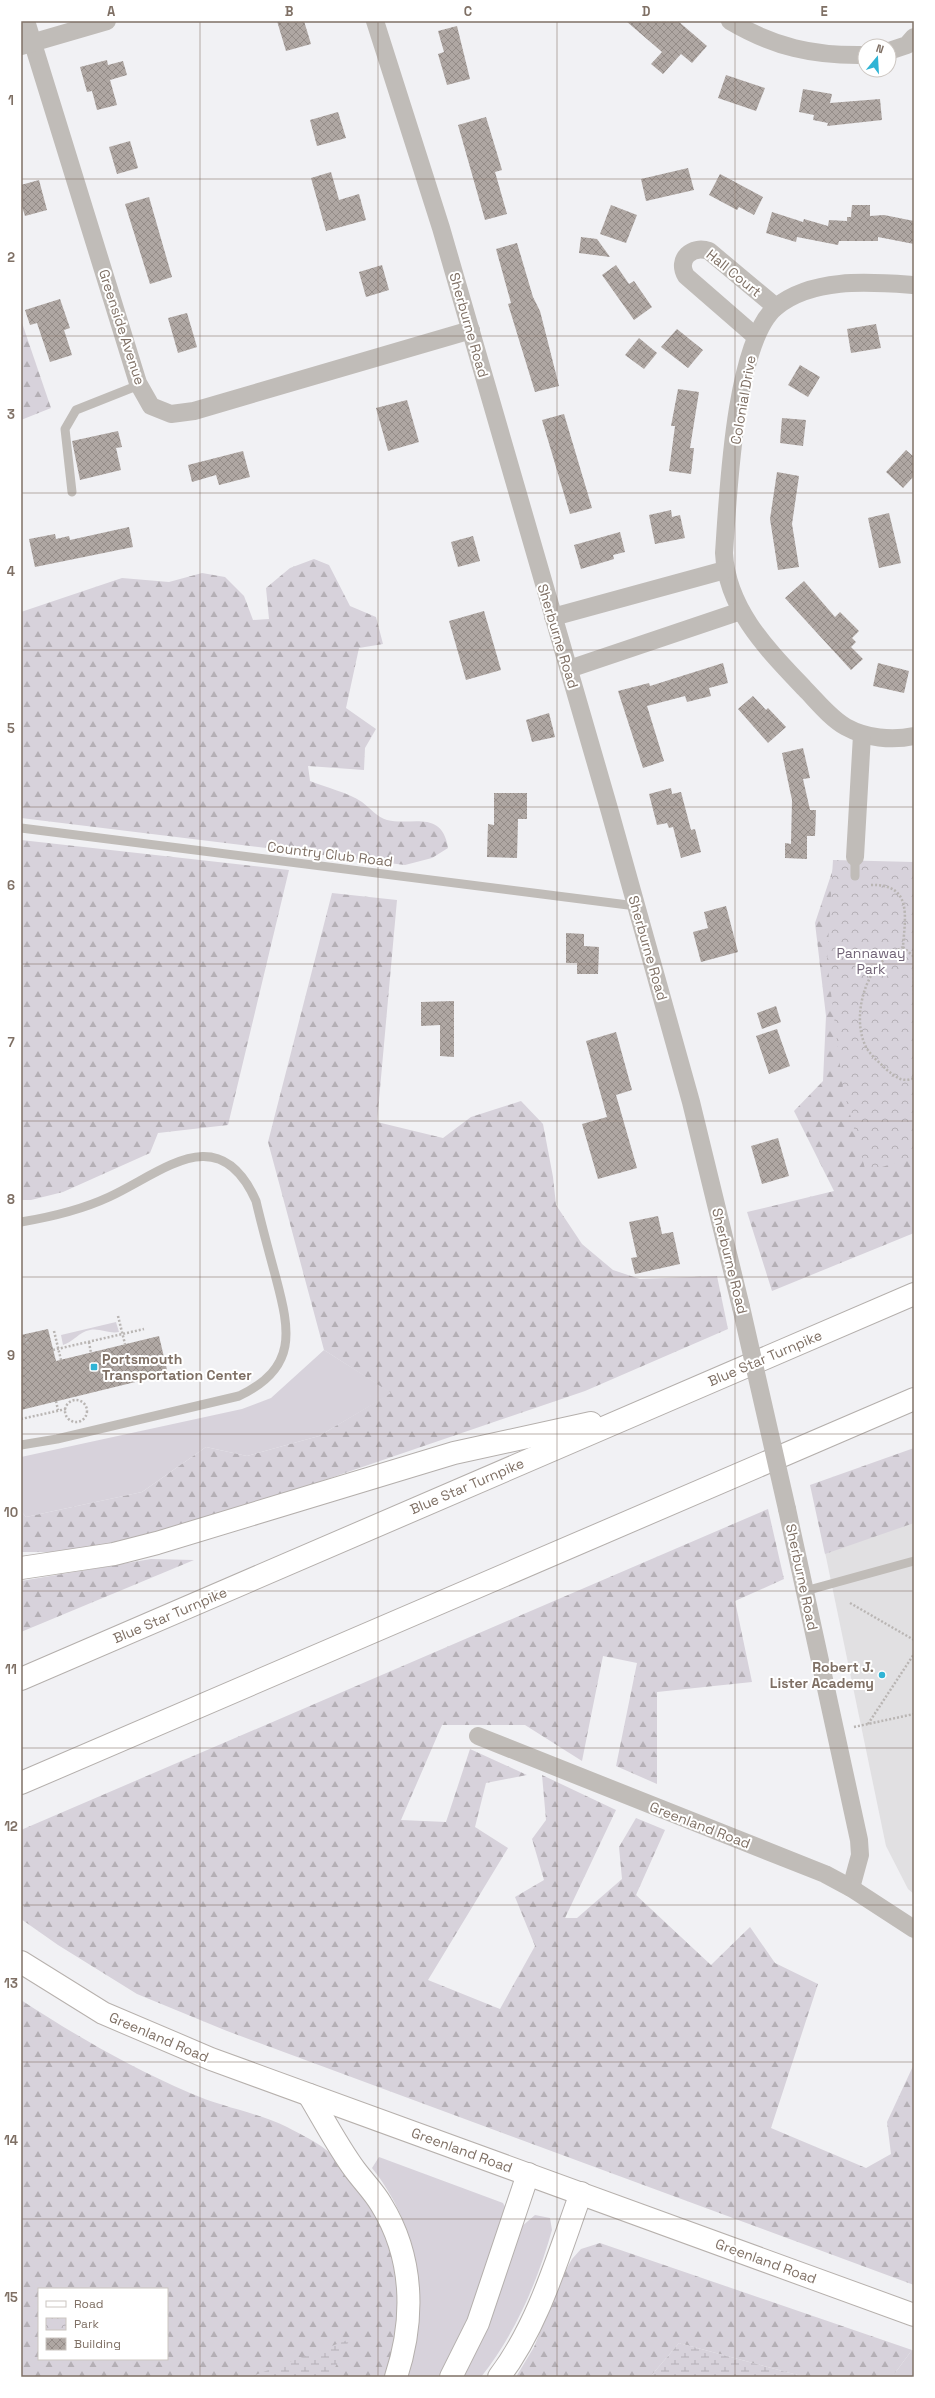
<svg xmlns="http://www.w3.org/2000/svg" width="935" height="2398" font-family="'Space Grotesk',sans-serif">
<defs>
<pattern id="forest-firs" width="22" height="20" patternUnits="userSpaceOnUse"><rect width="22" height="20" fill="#d7d2db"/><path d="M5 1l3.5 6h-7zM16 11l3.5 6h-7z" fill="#b4afb5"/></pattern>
<pattern id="wetland-marsh" width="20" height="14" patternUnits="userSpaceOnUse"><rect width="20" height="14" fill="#d7d2db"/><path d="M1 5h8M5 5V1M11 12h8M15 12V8" fill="none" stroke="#b4afb5"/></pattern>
<pattern id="park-crowns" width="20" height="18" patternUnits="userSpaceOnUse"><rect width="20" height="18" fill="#d7d2db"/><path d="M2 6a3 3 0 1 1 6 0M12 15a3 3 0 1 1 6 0" fill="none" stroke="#b4afb5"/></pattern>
<pattern id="building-cross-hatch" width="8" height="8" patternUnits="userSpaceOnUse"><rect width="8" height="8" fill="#afa7a3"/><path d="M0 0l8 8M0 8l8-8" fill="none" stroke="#948c88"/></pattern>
</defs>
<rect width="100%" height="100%" fill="#f1f1f4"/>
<path fill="#e1e0e2" d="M914,1463v431l-6,-5 -22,-43 -71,-342z"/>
<g fill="#d7d2db">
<path d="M116,1322l3,10c-10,2 -19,-4 -29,-2 -11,2 -17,12 -27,15l-2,-10z"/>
<path d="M324,1350l68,43 -73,43 -72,20 -41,-9 -64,45 -116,25 -5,-6v-54l221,-48 29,-11z"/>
<path d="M379,2157l124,46 2,4c-19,58 -33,119 -67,170h-31c24,-71 12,-151 -35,-209z"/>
<path d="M535,2215l15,3 2,12c-15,53 -37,104 -71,147h-19l21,-42 38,-108z"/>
<path d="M912,2350h2v27h-22z"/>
</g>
<g fill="url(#forest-firs)" fill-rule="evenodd">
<path d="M21,320l30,88 -30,12z"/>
<path d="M314,559l15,6 21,41 26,11 7,27 -24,4 -13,60 30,21 -11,19 -1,22 -56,-4 2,15c17,7 37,11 52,21 7,5 16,16 25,18 25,6 55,-11 61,28l-16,10 -27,7 -384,-47v-206l101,-34 47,4 33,-9 23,4 19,19 9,24 16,-1 -3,-31 24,-20z"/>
<path d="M21,840l268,30 -61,255 -70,8 -8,20 -87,39 -32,8h-10z"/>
<path d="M833,869l81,235v129l-142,58 -25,-79 87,-21 -40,-80 29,-30 3,-65 -11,-93z"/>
<path d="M332,893l65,7 -20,222 66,16 28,-21 50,-16 22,23 10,53 3,28 26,39 31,26 27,9 77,-3 11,53 -143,62 -325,111 -115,35 -78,15h-46v-41l5,6 116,-25 64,-45 41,9 72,-20 72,-43 -67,-43 -56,-208z"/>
<path d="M914,1448v75l-89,31 -15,-69z"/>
<path d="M768,1509l16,70 -49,22 17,81 -95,10v92l-41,-18 21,-103 -34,-7 -21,105 -57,-36h-83l-41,95 45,2 24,-73 57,26 -41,8 -11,44 33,21 -80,132 72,29 35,-63 -20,-49 29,-17 -12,-41 14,-19 -4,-45 74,35 -51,108h12l45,-39 -3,-32 17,-29 29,12 -29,65 75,70 39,-38 25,36 43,21 -47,144 95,40 25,-14 -4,-32 27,-58v221l-687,-254 -90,-37 -79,-49 -37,-26v-89z"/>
<path d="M151,1559l43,1 -173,72v-51z"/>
<path d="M21,2000c57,37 107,66 169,93 31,14 66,19 97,34 11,6 24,12 34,19 44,30 80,108 80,160 0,19 -10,51 -15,71h-365zM39,2289h128v70h-128z"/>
<path d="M600,2243l312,107 -20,27h-87l-126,-34 -29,34h-134l18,-30 28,-70 10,-18 9,-10z"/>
</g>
<g fill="url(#wetland-marsh)">
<path d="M350,2339l-20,38h-80z"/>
<path d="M679,2343l126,34h-155z"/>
</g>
<path fill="url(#park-crowns)" d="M833,860l81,2v295l-48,15 -23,-83 -16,-128z"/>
<g fill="url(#building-cross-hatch)">
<path d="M277,21h27l7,23 -25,7z"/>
<path d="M626,21h52l29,25 -15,17 -11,-9 -18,20 -12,-10 11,-12z"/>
<path d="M457,26l13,53 -23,6 -9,-31 6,-2 -6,-21z"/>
<path d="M107,60l1,5 15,-4 4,14 -17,5 7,25 -20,5 -5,-19 -5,1 -7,-25z"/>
<path d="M726,75l39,13 -9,23 -38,-13z"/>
<path d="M803,89l29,5 -2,9 50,-4 2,21 -55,6 1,-3 -15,-3 1,-5 -15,-3z"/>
<path d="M338,112l8,26 -29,8 -7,-26z"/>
<path d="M486,117l16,53 -7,2 12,42 -22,6 -27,-95z"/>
<path d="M130,141l8,27 -21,6 -8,-27z"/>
<path d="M688,168l6,22 -48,11 -5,-22z"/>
<path d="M331,172l8,28 20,-6 7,26 -40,11 -15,-53z"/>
<path d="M720,174l43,23 -9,18 -15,-8 -2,3 -28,-15z"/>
<path d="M39,180l8,30 -22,6 -4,-13v-18z"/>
<path d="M149,197l23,80 -22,7 -25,-80z"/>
<path d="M611,205l26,10 -11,28 -26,-9z"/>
<path d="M852,205h18v11l14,-1 30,6v23l-36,-7v4h-39l-1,4 -41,-8 -1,5 -30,-9 6,-21 31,10 1,-3 24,7 1,-6 18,1v-4h4z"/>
<path d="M581,237l16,2 13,18 -31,-4z"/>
<path d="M517,243l16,54 7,14 19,75 -24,6 -27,-88 3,-1 -15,-54z"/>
<path d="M382,265l7,25 -23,7 -7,-25z"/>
<path d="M616,265l13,19 5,-3 18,26 -18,13 -32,-45z"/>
<path d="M60,299l10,29 -6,2 8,25 -22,7 -13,-39 -7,2 -5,-15z"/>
<path d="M187,313l10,34 -19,6 -10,-35z"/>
<path d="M876,324l5,24 -30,5 -4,-24z"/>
<path d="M677,329l26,21 -15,18 -27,-21z"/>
<path d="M639,338l18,15 -13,16 -19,-14z"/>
<path d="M800,365l20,12 -12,20 -20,-12z"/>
<path d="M678,389l21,3 -9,56h4l-3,26 -22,-3 6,-45h-4z"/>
<path d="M407,400l12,42 -31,9 -12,-43z"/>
<path d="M564,414l28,94 -22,6 -28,-94z"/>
<path d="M782,418l24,2 -3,26 -23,-3z"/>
<path d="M118,431l4,16 -6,1 5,22 -41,10 -8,-39z"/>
<path d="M906,450l8,7v19l-11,12 -17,-16z"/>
<path d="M243,451l7,26 -31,8 -3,-10 -24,7 -4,-17z"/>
<path d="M777,472l22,4 -7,48 7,43 -21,3 -8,-51z"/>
<path d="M671,510l1,7 8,-2 5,23 -30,6 -6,-29z"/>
<path d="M889,513l12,50 -22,5 -11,-50z"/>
<path d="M129,527l4,20 -98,20 -6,-28 26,-5 1,5 13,-3 1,4z"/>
<path d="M620,532l5,20 -12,3 1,4 -33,10 -7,-24z"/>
<path d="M473,536l7,25 -22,6 -7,-25z"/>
<path d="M804,581l31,36 5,-5 19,19 -7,7 4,4 -5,5 12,12 -12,11 -66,-72z"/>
<path d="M484,611l17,59 -35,10 -17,-59z"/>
<path d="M723,663l5,20 -19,5 2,8 -24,6 -2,-6 -38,10 17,55 -21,7 -25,-77 31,-8 1,3z"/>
<path d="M878,663l31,8 -5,22 -31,-7z"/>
<path d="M753,696l13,14 2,-2 18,19 -18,16 -30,-34z"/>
<path d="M549,713l6,24 -23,5 -6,-22z"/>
<path d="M803,748l7,30 -7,1 7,31h6l-1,26h-8v23l-22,-1v-15l6,1 1,-44 -10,-47z"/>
<path d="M671,788l1,6 9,-2 10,38 4,-1 6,23 -20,6 -8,-31 -4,1 -2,-5 -10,2 -8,-31z"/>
<path d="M494,793h33v26h-9l-1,39 -30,-1 1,-33 6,1z"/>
<path d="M726,906l12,46 -37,10 -8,-30 15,-4 -4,-16z"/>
<path d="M566,933l18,1v12l15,1 -1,27h-21v-11h-11z"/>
<path d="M454,1001v56l-14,-1v-31l-19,1v-24z"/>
<path d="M776,1006l5,16 -19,7 -5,-16z"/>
<path d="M777,1029l13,37 -21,8 -13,-38z"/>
<path d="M616,1032l16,58 -16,5 21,73 -39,11 -16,-55 25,-7 -21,-76z"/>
<path d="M778,1138l11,38 -27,8 -11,-38z"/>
<path d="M658,1216l4,18 11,-2 7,32 -45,10 -4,-16 6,-1 -8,-35z"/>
<path d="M48,1329l8,32 103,-25 9,38 -147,36v-75z"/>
</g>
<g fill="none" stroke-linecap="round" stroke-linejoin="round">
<g stroke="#b7b1ad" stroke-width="24">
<path id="secondary" d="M21,1962l82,51 108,46 703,256"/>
</g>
<g stroke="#b4afac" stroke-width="24">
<g id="motorway">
<path d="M21,1568l93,-14 43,-11 297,-90 137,-30"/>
<path d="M21,1679l893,-385"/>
<path d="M21,1783l893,-384"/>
<path d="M309,2095c15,25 29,52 46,75 9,12 19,22 26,34 33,53 34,115 15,173"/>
<path d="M451,2377l27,-54 50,-149"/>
<path d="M499,2377c40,-53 59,-121 82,-184"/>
</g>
</g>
<g stroke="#b9b5b3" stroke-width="2.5" stroke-dasharray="2 2" stroke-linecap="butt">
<path d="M871,885c42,-1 34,32 32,62"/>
<path d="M903,947c-9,5 -20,12 -27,21 -15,20 -22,55 -10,79 5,9 14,16 21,23 9,7 15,13 27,8"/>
<path d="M903,947l11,10"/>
<path d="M914,969v27"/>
<path d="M118,1316l7,28"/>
<path d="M54,1331l7,29"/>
<path d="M26,1338l2,7"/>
<path d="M89,1342l2,11"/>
<path d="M53,1350l91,-21"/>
<circle cx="76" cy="1411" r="11"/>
<path d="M56,1401l2,9"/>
<path d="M21,1419l45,-10"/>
<path d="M850,1603l64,37"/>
<path d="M868,1724l46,-70"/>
<path d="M854,1727l60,-13"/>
</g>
<g stroke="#c0bcb8" stroke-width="9">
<path d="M72,492l-7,-63 11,-19 63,-25"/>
<path d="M21,828l615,78"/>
<path d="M855,876v-19"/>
<path d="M21,1222c30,-5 60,-12 88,-25 54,-25 110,-79 147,4 6,26 13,51 20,77 14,53 22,90 -37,118l-182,43 -36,6"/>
<path d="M805,1591l109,-30"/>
</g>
<g stroke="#c0bcb8" stroke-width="18">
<path d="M26,21l112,362 13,23 20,8 23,-3 277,-81"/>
<path d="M375,21l66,207 169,584 81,290 50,205"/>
<path d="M730,21c44,26 83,35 135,34"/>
<path d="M21,46l86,-25"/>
<path d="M889,51l18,-6 7,-8"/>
<path d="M914,285c-44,-3 -101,-8 -138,22 -42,35 -48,191 -52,246 3,56 43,96 80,135 13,13 26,30 42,39 20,11 46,14 68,9"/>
<path d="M755,336l-69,-60c-10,-17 6,-31 23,-25l67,56"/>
<path d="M553,617l172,-47"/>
<path d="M569,669l172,-58"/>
<path d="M855,857l7,-122"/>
<path d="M787,1509l72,331 1,15 -9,33"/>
<path d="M478,1736l347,138 26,14 63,41"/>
</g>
<use href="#secondary" stroke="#fff" stroke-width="22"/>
<use href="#motorway" stroke="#fff" stroke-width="22"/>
<path stroke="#c0bcb8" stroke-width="18" d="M741,1307l46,202"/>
</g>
<path fill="none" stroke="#7f7065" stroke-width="1" stroke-opacity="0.55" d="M200,21v2356M378,21v2356M557,21v2356M735,21v2356M21,179h893M21,336h893M21,493h893M21,650h893M21,807h893M21,964h893M21,1121h893M21,1277h893M21,1434h893M21,1591h893M21,1748h893M21,1905h893M21,2062h893M21,2219h893"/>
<g fill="#30b4d5" stroke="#fff" stroke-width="1.5">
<rect x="90" y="1363" width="8" height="8" rx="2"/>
<circle cx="882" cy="1675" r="4"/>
</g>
<g text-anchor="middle" stroke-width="4" stroke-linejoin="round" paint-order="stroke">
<g font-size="14" fill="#7f7065" stroke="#fff">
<text transform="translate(734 273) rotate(39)" y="5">Hall Court</text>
<text transform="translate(469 325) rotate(74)" y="5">Sherburne Road</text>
<text transform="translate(122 327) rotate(72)" y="5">Greenside Avenue</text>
<text transform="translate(743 400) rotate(-80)" y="5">Colonial Drive</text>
<text transform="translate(558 636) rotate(73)" y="5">Sherburne Road</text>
<text transform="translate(330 854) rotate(7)" y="5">Country Club Road</text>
<text transform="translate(648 948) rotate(74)" y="5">Sherburne Road</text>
<text transform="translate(730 1261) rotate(76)" y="5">Sherburne Road</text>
<text transform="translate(765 1358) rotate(-23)" y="5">Blue Star Turnpike</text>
<text transform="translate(467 1486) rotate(-23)" y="5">Blue Star Turnpike</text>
<text transform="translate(802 1577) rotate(78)" y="5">Sherburne Road</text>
<text transform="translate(170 1615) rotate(-23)" y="5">Blue Star Turnpike</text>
<text transform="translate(700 1825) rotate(21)" y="5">Greenland Road</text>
<text transform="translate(159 2037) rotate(23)" y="5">Greenland Road</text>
<text transform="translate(462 2150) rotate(20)" y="5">Greenland Road</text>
<text transform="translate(766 2261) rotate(20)" y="5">Greenland Road</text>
</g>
<g font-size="14" fill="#726477" stroke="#fff">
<text x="871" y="958">Pannaway<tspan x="871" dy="16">Park</tspan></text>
</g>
<g font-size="14" font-weight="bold" fill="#7f7065" stroke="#fff" text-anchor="start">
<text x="102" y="1364">Portsmouth<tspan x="102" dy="16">Transportation Center</tspan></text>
<text x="874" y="1672" text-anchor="end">Robert J.<tspan x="874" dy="16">Lister Academy</tspan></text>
</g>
</g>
<rect width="935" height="2398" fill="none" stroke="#ffffff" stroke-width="44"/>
<rect x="38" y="2288" width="130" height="72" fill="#ffffff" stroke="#ccc6c1"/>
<rect x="46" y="2301" width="20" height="6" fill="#ffffff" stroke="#ccc6c1"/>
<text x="74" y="2308" font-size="12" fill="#7f7065">Road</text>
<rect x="46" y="2318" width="20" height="12" fill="url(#park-crowns)" stroke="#ccc6c1"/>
<text x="74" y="2328" font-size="12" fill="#7f7065">Park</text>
<rect x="46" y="2338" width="20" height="12" fill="url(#building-cross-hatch)" stroke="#ccc6c1"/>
<text x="74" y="2348" font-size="12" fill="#7f7065">Building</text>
<g transform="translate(877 58) rotate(18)"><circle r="19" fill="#ffffff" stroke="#ccc6c1"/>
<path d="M0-3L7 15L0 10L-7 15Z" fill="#30b4d5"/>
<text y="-6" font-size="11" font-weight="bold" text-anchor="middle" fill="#7f7065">N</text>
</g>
<rect x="22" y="22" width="891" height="2354" fill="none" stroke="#7f7065" stroke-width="1.5"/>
<g font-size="13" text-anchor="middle" font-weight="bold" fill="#7f7065">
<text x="111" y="16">A</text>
<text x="289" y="16">B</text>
<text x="468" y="16">C</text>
<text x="646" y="16">D</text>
<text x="824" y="16">E</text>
<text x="11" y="105">1</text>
<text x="11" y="262">2</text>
<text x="11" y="419">3</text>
<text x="11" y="576">4</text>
<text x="11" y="733">5</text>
<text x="11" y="890">6</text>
<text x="11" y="1047">7</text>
<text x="11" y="1204">8</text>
<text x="11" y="1360">9</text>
<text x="11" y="1517">10</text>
<text x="11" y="1674">11</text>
<text x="11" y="1831">12</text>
<text x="11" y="1988">13</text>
<text x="11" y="2145">14</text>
<text x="11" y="2302">15</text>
</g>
</svg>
